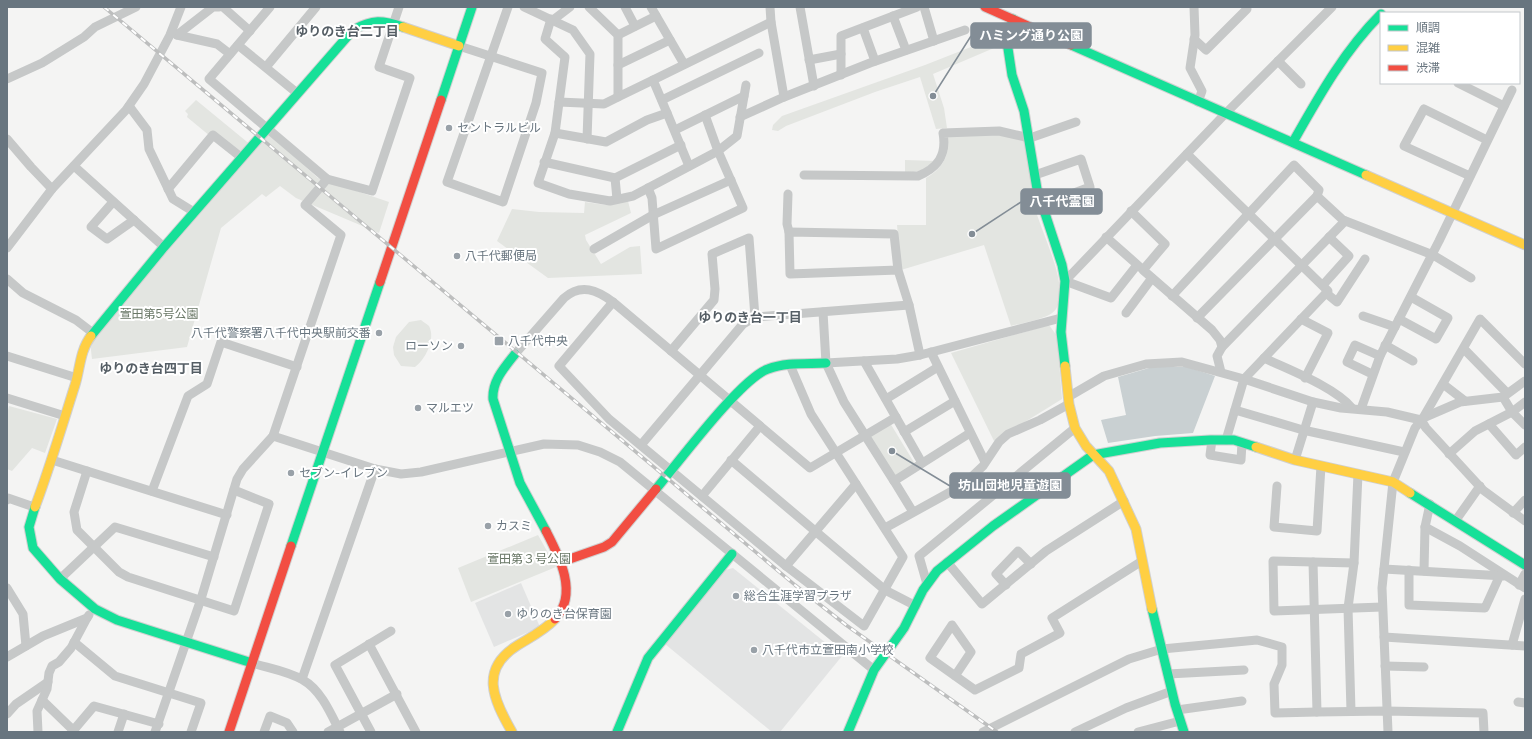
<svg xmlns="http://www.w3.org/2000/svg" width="1532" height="739" font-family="Manrope,'Noto Sans JP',sans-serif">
<rect width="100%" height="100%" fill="#f4f4f3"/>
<g fill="#e3e4e4">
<path d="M733,568l109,88 -62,76h-8l-107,-88 60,-74z"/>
<path d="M521,583l19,44 -46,20 -19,-44z"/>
</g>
<g fill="#e3e5e1">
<path d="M999,36l2,9 -68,29 11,34 3,20 -11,1 -16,-52 -45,15 -89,34 -8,5 -6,-1 1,-5 9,-9 143,-51z"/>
<path d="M196,100l56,46 -10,10 -32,-20 -23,-19 1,-3 -3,-3z"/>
<path d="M267,132l51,46 71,24 -10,31 -83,-35 -16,-12 -14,11 -4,-3 -41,34 -34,119 -95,12 -2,-17z"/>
<path d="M1000,134l26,7c3,21 5,43 8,63 5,25 37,82 22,105 -6,10 -34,14 -45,17l-27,-81 -83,25 -4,-45h29v-47c16,-9 25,-23 21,-42z"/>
<path d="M905,160l31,1 -14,9 -17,4z"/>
<path d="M628,201l3,12 -46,22 1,5 15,24 29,-17 10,-1 2,28 -94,4 -51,-37 15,-32 27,3 45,1 1,-11 21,3z"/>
<path d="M421,320c2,2 6,4 8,6 7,13 -4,34 -14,41l-14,-1 -7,-11 -1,-8 3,-10 13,-15z"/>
<path d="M1049,325l8,11 5,63 -68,42 -43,-88z"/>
<path d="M9,406l48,13 -12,34 -13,-5 -20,23 -5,-2v-55z"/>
<path d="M890,423l25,41 -18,12 -3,-1 -25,-41z"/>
<path d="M538,535l18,32 -85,35 -13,-34z"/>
</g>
<path fill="#c9d0d2" d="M1159,367h28l28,9 -22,57 -38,3 -47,7 -7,-23 25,-5 -8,-38 31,-9z"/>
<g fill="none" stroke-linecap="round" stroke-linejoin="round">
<g stroke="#d0d0d0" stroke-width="11">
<g id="fast">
<path d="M1013,19l-6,23 5,33 12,36 13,78 25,76 3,16 -4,51 4,34"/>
<path d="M1071,45l295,130"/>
<path d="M441,100l31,-93"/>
<path d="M1293,142c26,-46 51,-91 88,-128"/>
<path d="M91,336l73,-89 189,-217c20,-11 29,-10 50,-3"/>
<path d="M515,354c-11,14 -23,27 -22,45l27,84 26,48"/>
<path d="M656,489c22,-26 85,-111 112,-120 18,-7 39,-5 58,-6"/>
<path d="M1410,493l115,72"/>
<path d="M35,507l-6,20 4,21 27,31 35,30 22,11 135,43"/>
<path d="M291,546l89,-264"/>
<path d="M1152,609l23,95 9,28"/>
<path d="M617,732l31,-74 84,-104"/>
<path d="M848,732l26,-62 30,-42 19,-38 14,-19 56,-45 100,-71 67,-12 50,-3h24l22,7"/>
</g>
</g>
<g stroke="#d0d0d0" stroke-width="11">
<g id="slow">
<path d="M403,27l56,19"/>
<path d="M1366,175l159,70"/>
<path d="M1065,366l4,38 6,24 11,18 23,25 27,58 16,80"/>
<path d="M1256,447l39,13 98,22 17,11"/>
<path d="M35,507c15,-40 27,-81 40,-122 5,-16 5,-35 16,-49"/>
<path d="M512,732c-19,-33 -33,-63 6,-87 13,-8 27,-15 37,-26"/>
</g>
</g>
<g stroke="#d0d0d0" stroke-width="11">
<g id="jam">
<path d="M985,7l86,38"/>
<path d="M380,282l61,-182"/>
<path d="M546,531c13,25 33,63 9,88"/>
<path d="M561,562l43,-15 8,-5 44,-53"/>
<path d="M229,732l62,-186"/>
</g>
</g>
<g stroke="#c6c8c8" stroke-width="9">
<path d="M223,7l27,24"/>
<path d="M270,7l-61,72 118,100 45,12 38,-113 -31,-11 20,-60"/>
<path d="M524,7l49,23 17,24 -3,85"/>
<path d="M589,7l29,28v62l35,-17"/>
<path d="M625,7l10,19"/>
<path d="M651,7l33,57"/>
<path d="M770,7l1,15 13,75 86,-34 95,-33"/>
<path d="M800,7l14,79"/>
<path d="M924,7l10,34"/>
<path d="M1194,7l1,28 -5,33 12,23 -4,11"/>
<path d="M893,16l13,34"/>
<path d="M551,19l-6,20 20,18 -10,76 -17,50 31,11 41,7 23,-5 85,-45 19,-15 9,-51"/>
<path d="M553,20l17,-13"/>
<path d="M863,28l12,33"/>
<path d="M177,35l40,9 13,10"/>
<path d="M177,35l36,-28h6"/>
<path d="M618,35l38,-19"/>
<path d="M1194,39l12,11 41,-41"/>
<path d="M238,45l59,48"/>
<path d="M459,46l83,27 -6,30 -33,99 -56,-20 61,-175"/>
<path d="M809,60l32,-6"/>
<path d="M1278,61l23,23"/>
<path d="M618,65l52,-25"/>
<path d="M266,67l50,-60"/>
<path d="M841,75v-39l76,-29"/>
<path d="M7,79l35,-16 42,-26 11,-10 41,-20"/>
<path d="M1458,83l46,23"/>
<path d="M662,100l97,-47"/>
<path d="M559,102l45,2 14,-7"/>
<path d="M129,106l18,24 2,19 24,50 21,13"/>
<path d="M667,113l22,53"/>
<path d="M740,117l44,-20"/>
<path d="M675,130l69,-34"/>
<path d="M555,133l51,9 41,-22 20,-7 -14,-33 118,-58"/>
<path d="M7,139l24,28 21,22"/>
<path d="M1187,154l141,137 -84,88 -18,61"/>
<path d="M544,162l71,16 66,-33"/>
<path d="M74,166l90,81"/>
<path d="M804,175l114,1c20,-8 29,-21 25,-43l56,-2 31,7 46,-16"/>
<path d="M1035,175l46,-16 9,28 -48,18"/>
<path d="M1470,176l-66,-30 20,-37 63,31"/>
<path d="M615,178l2,21"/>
<path d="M648,188l4,10 4,51 87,-41 -25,-57 -13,-36"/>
<path d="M168,189l45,-54 29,23"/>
<path d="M788,194l-1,30 2,8"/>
<path d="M113,202l-22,25 16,12 27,-19"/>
<path d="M1131,211l34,33 -22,26 69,60 8,10 2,7 -5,9 4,16"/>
<path d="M1106,237l35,31"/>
<path d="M7,248l45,-59 74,-79 18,-26 26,-49 11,-28"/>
<path d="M594,249l59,-34 78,-35"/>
<path d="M1137,265l-26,33 -46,-17 160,-167 107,-107"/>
<path d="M898,270l-108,4 -1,-42 105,2 4,36 11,35 11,50"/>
<path d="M7,279l16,14 53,27 17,13"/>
<path d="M1323,285l26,-29 -20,-19"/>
<path d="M1326,293l11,9 28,-43"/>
<path d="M1172,296l122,-131 25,25 -2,6"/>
<path d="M613,302l-54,64 50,53 177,147 78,60 39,-69 -92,-143 -21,-49"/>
<path d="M823,312l3,51 18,39 50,79 76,-48"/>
<path d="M1126,313l26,-35"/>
<path d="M1363,316l32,11"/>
<path d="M1197,318l120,-122 26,24 90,35 38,23"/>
<path d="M1301,319l27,14 -23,45"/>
<path d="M1399,319l37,20 12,-21 -37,-21"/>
<path d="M1385,345l28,16"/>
<path d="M1222,347l123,-126"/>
<path d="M1464,349l43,44"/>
<path d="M671,351l43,-51 1,-11 -3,-35 37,-16 6,79"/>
<path d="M931,352l54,110"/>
<path d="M515,354l49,-56c17,-15 33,-8 49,4l197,166 86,-51"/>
<path d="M7,356l70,22"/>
<path d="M1264,358c25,12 71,29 88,50"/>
<path d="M864,361l58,102"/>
<path d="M826,363l71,-4 23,-4 141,-37"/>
<path d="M1372,374l-25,-12 8,-17 25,11"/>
<path d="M1443,384l22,17"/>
<path d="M1068,397l36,-21 42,-12 36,-2 62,17 69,23 28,6 46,4 34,8 5,8 57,62 42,31"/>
<path d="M1503,397l9,15 13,13"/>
<path d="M7,398l58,18"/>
<path d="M886,399l52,-32"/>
<path d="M1361,409l19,-53 59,-115 73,-151"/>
<path d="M1235,410l68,20 101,22"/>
<path d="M1423,418l37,-16 43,-5 22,-16"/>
<path d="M1489,424l27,31 9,-8"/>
<path d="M904,432l51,-31"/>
<path d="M273,436l102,33 26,5 20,-2 123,-28 34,1 22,7 20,10 254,208"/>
<path d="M1212,440l-2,15 31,5 1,-17"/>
<path d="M641,445l102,-121 12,-7 154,-12"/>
<path d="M1449,454l26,-23 37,-19 13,-10"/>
<path d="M52,460l175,55"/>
<path d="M731,460l154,130 31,16"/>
<path d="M1295,460l18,-58"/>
<path d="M87,471l-13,41 3,18 42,42 9,5 106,34 35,-107 -35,-14"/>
<path d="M894,481l19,31"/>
<path d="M1277,486l-3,41 43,4 4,-65"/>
<path d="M152,491l36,-95 19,-12 14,-42 76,25"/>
<path d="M702,496l58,-70"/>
<path d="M7,500l1,-2 26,9"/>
<path d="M1513,513l12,-13"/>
<path d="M1456,520l24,-34"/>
<path d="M1425,527l35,19 65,42"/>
<path d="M885,528l78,-43 20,-19 16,-24 9,-8 32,-14 29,-16"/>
<path d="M947,562l35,42 64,-53 78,-50"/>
<path d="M1313,562l4,150 69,-1 97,2 1,19"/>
<path d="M1354,563l-81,-2 1,50 108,-4"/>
<path d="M786,566l70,-82"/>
<path d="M1384,569l120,7"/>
<path d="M1409,570v35l76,3 15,-33"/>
<path d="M1424,571l1,-44 5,-23"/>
<path d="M61,578l54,-51 99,30"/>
<path d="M927,584l-8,-28 156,-128"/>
<path d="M1006,585l-10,-11 22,-23 13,13"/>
<path d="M1519,585l6,-11"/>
<path d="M7,588l16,26 3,32"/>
<path d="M1384,637l141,9"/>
<path d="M74,642l41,34 86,27 -10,29"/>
<path d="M369,644l47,88"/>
<path d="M1512,645l13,-46"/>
<path d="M7,657l36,-21 44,-18 2,-3"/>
<path d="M252,663c16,5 36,8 51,17 18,10 28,34 37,52"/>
<path d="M1385,666l39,1"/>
<path d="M1168,674l76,-4"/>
<path d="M955,676l16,-24 -19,-27 -22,33 45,32 44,-22 2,-14 39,-21 -8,-15 90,-57"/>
<path d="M302,679l73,-210"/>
<path d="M42,700l31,30"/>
<path d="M1518,702l7,1"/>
<path d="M1177,710l65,-9"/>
<path d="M1351,711l-3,-103 6,-45 4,-89"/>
<path d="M7,714l9,-10 32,-22"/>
<path d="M38,732l-1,-21 10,-22 2,-16 3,-7 7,-4 12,-14 16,-30"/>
<path d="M72,732l22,-26 65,18"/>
<path d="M118,732l6,-18"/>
<path d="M155,732l46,-133 36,-120 6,-10 30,-33 68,-201 -36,-30 22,-26"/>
<path d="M264,732l6,-16 17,7 6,9"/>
<path d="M328,732l69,-38"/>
<path d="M371,732l-36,-67 56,-34"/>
<path d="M983,732l146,-73 33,-10 95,-9 25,7v18l-8,19 1,29 42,-1"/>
<path d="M1075,732l51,-24 46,-17"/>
<path d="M1138,732l42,-11"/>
<path d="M1388,732l-6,-144 11,-106 22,-54 8,-10 57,-99 45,45"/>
</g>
<use href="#fast" stroke="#16e098" stroke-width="9"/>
<use href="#slow" stroke="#ffcf43" stroke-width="9"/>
<use href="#jam" stroke="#f24e42" stroke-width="9"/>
<g stroke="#bdbebe" stroke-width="3.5">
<path id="rail" d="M104,7l691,578 51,40 151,107"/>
</g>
<use href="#rail" stroke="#fff" stroke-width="2" stroke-dasharray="6" stroke-linecap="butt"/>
</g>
<g fill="#99a1a8" stroke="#fff" stroke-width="1.5">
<circle cx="449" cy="128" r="4"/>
<circle cx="457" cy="256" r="4"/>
<circle cx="379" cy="333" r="4"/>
<rect x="494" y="336" width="10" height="10" rx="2"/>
<circle cx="461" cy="346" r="4"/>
<circle cx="418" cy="408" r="4"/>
<circle cx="291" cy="473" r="4"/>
<circle cx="488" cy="526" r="4"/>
<circle cx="736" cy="596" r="4"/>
<circle cx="508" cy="614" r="4"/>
<circle cx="754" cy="650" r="4"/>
</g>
<g text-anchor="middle" stroke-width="4" stroke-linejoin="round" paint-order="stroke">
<g font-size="12" fill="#68757f" stroke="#fff" text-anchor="start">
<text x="457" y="132">セントラルビル</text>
<text x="465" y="260">八千代郵便局</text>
<text x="371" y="337" text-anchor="end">八千代警察署八千代中央駅前交番</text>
<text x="508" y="345">八千代中央</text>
<text x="453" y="350" text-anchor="end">ローソン</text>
<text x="426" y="412">マルエツ</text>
<text x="299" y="477">セブン-イレブン</text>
<text x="496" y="530">カスミ</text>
<text x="744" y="600">総合生涯学習プラザ</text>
<text x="516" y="618">ゆりのき台保育園</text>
<text x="762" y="654">八千代市立萱田南小学校</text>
</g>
<g font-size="12" fill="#697766" stroke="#fff">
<text x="159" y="318">萱田第5号公園</text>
<text x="529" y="563">萱田第３号公園</text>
</g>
<g font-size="13" font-weight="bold" fill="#555e65" stroke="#fff">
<text x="347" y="36">ゆりのき台二丁目</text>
<text x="750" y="322">ゆりのき台一丁目</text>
<text x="151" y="373">ゆりのき台四丁目</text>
</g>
</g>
<path fill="none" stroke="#838d96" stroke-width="1.5" d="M933 96L971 36M972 234L1021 202M892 451L950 486"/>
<g fill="#838d96" stroke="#fff" stroke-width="1.5">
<circle cx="933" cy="96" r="4"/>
<circle cx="972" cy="234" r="4"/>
<circle cx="892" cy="451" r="4"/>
</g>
<g fill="#838d96" stroke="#838d96" stroke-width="1.5">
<rect x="971" y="23" width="120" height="25" rx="4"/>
<rect x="1021" y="189" width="81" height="25" rx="4"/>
<rect x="950" y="473" width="120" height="25" rx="4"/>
</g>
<g font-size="13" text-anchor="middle" font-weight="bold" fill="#fff">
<text x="1031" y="40">ハミング通り公園</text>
<text x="1062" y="206">八千代霊園</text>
<text x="1010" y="490">坊山団地児童遊園</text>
</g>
<rect width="1532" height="739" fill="none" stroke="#68757f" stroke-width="16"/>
<rect x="1380" y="12" width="140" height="72" fill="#ffffff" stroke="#c3c8cc"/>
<rect x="1388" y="25" width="20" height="6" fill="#16e098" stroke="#c3c8cc"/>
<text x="1416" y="32" font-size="12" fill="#68757f">順調</text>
<rect x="1388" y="45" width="20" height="6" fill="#ffcf43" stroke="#c3c8cc"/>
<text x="1416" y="52" font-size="12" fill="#68757f">混雑</text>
<rect x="1388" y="65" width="20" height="6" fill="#f24e42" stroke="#c3c8cc"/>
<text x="1416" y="72" font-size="12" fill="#68757f">渋滞</text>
</svg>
